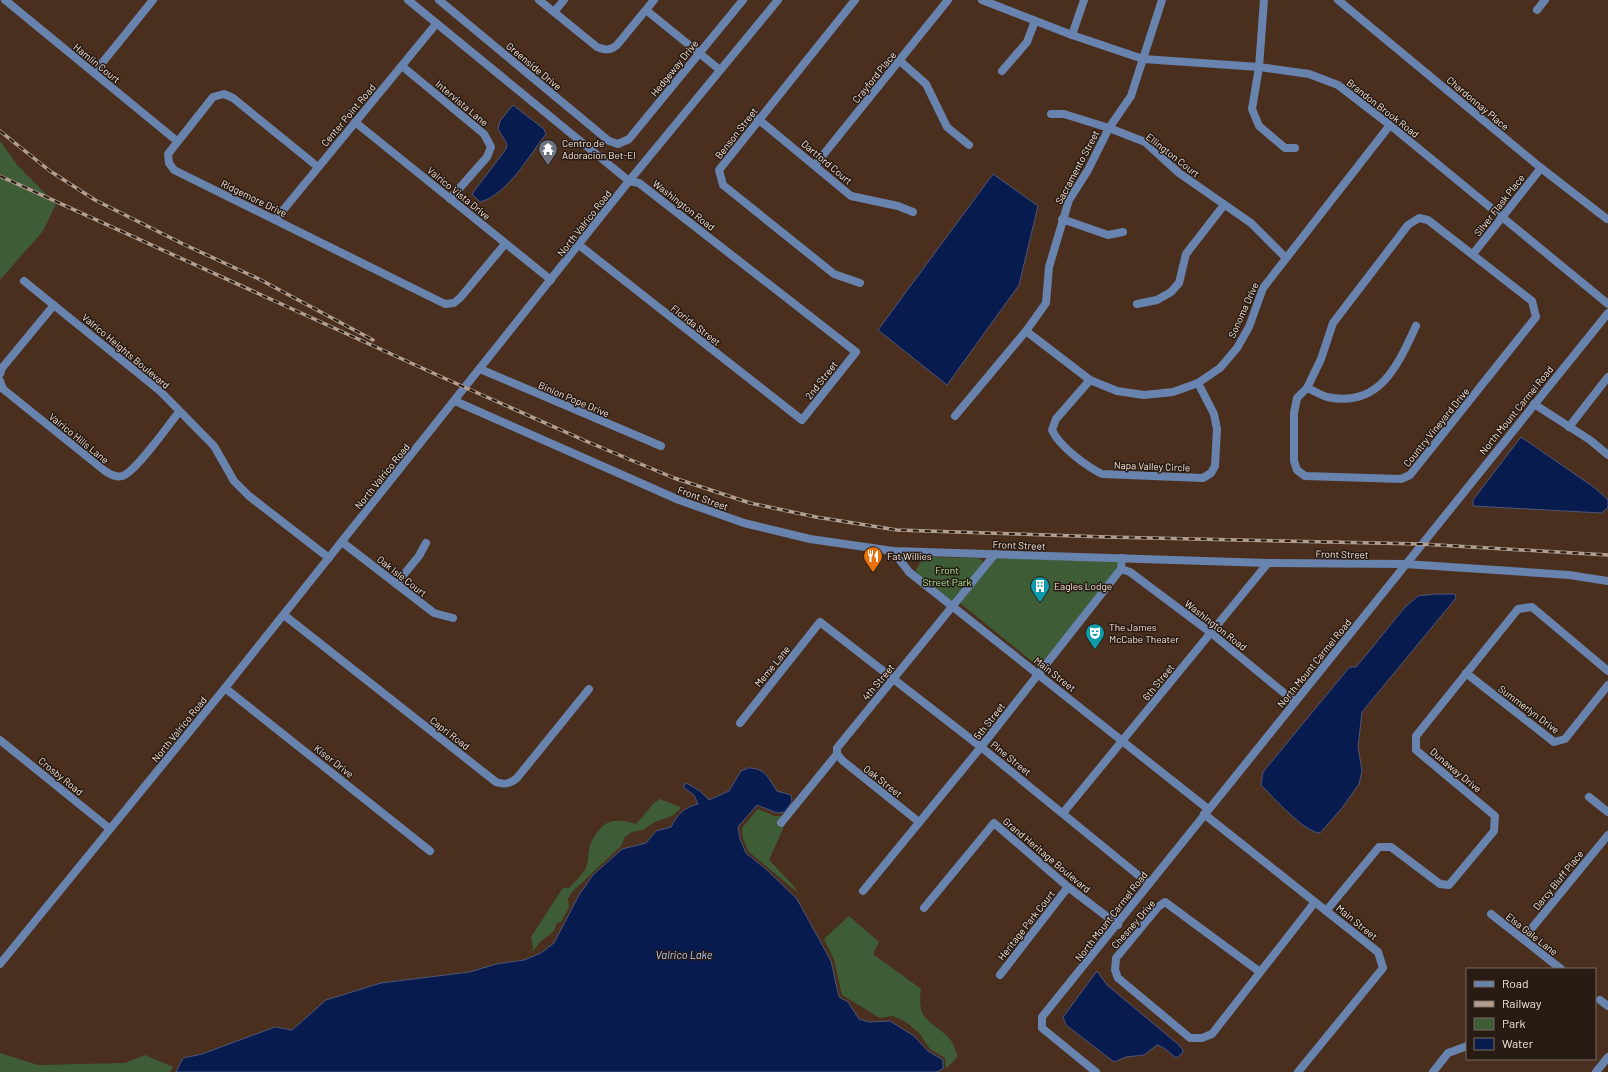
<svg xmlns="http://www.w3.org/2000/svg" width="1608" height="1072" font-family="Barlow,sans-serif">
<rect width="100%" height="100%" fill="#4a2f1e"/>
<g fill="#3e5d36">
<path d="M0,141l18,25 38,38 -13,27 -43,49z"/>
<path d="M928,557l50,1 4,2v5l-30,35c-10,-2 -33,-20 -36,-30 3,-6 5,-10 12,-13z"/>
<path d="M996,558l123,4 -3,9 -77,96 -79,-64z"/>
<path d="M660,799l20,8v2l-8,7 -17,6 -12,8 -11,2 -7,5 -4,9 -49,46 -4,7 1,8 -8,15 -4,1 -3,8 -13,10 -7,9 -6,2 5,-3 -2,-12 32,-49h6c5,-6 12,-12 16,-18 5,-9 2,-19 6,-27 11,-23 22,-26 45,-19l18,-21z"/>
<path d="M758,809l17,7h7l-6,8 5,4 4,-4 -16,36 23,24 6,9 -50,-42 -5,-13 -1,-10z"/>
<path d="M849,916l30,26 -6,12 48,35c-5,33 11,31 29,50 4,5 5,12 8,17l-12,13 -1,-11 -15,-9 -10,-15 -14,-12 -13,-6 -13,2 -38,-23 -8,-35 -10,-21z"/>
<path d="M0,1053l38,12 87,-2 20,-8 28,12 -3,5h-170z"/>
</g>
<g fill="#071b4f" stroke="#4f5778">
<path d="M513,105l31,24 2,5c-17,22 -39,61 -66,68l-8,-8 34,-45 1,-5 -9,-15 2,-8z"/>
<path d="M993,174l45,32 -19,79 -72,100 -69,-55z"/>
<path d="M1521,437l74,51 13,12v7l-6,6 -129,-7v-6z"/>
<path d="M1435,594h20l1,4 -94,114 -4,35 4,24 -3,13 -17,24 -22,25c-15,0 -47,-36 -59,-48l2,-13 84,-102 3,-3h6l6,-7 43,-53 13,-11z"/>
<path d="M748,768c18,0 20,10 29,23l14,4 1,6 -7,11 -8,1 -20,-8 -19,22 2,12 6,14 21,17 30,29 34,62 8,36 9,5 11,17 10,3 21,-1 24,15 14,15 15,9v9l-7,3h-760l7,-14 19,-4 73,-27 17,3 34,-30 55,-17 89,-11 26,-8 28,-4 17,-7 13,-10 25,-48 14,-20 29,-26 24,-6 10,-12 15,-4c7,-13 12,-19 27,-23l-4,-9 -11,-8 3,-4 14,8 9,9 20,-9 12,-20z"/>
<path d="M1097,971l10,14 72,60 4,5 -1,4 -6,4 -12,-10 -7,-3 -13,10 -18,2 -12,5 -48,-37 -3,-8z"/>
</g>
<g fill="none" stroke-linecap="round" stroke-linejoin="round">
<g stroke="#6883ae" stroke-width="8">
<path d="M5,0l172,141"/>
<path d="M408,0l221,181 10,2 217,169 -54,68 -223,-175"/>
<path d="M439,0l170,141 9,3 11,-5 114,-139"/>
<path d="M539,0l58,47c8,3 13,4 20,-2l37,-45"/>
<path d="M855,0l-136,170 4,15 111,89 26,9"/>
<path d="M982,0l90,35 71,24 116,8 50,7 29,11 52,40 218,179"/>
<path d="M1264,0l-5,67 -7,42 7,17 26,22h10"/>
<path d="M1338,0l203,168 66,51"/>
<path d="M646,10l74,60"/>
<path d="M1537,10l8,-10"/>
<path d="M554,12l10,-12"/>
<path d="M1072,35l12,-35"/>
<path d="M900,61l26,23 21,43 22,18"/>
<path d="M402,66l82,68 7,13 -4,10 -37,42"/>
<path d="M1002,71l25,-29 8,-21"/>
<path d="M94,73l59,-73"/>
<path d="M1051,114h13l45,14 36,14 34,31 72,50 34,34"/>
<path d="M758,119l93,77 47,10 15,6"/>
<path d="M355,122l196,158"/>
<path d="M815,165l133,-165"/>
<path d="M318,167l-85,-69 -9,-4 -11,3 -45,57 1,9 5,7 271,134 9,-1 6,-5 45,-54"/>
<path d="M1419,218l9,2 104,81 4,16 -126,158 -9,4 -96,-3 -8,-6 -3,-9v-48l3,-15 10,-10 14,-29 12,-36 75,-98z"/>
<path d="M1062,219l46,16 15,-3"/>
<path d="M275,220l161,-196"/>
<path d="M1473,254l68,-86"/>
<path d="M24,281l136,110 54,55 20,35 15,15 80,62"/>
<path d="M1137,304l20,-4 14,-8 8,-9 7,-29 38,-49"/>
<path d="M1026,331l64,49 27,11 27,4 29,-3 25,-9 22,-15 17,-20 12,-21 14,-39 127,-163"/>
<path d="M480,369l181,77"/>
<path d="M0,374l2,-6 52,-63"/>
<path d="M1090,380l-34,39 -4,11c7,16 34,36 50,44l101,4 8,-5 4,-7 2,-37 -3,-15 -16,-31"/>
<path d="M0,381l3,8 102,82c5,3 11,7 17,5 13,-3 47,-52 57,-64"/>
<path d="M1307,388c6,2 13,7 20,9 52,11 70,-30 89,-71"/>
<path d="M1534,404l56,36 18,15"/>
<path d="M955,416l71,-85 20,-28 3,-36 20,-67 19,-30 21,-42 22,-32 31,-96"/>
<path d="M1569,427l39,-50"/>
<path d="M342,542l92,71 19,5"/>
<path d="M893,551l16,21 299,237"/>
<path d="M1121,569l9,3 80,60 85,70"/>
<path d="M396,584l23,-28 7,-13"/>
<path d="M284,615l212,167c8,3 14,2 21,-4l72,-89"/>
<path d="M1466,673l88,69 11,-3 43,-54"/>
<path d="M225,688l205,163"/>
<path d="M740,723l80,-101 161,125 168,137"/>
<path d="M837,754l6,7 76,61"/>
<path d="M1589,797l19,15"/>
<path d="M1063,813l205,-250"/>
<path d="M1204,814l174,138 5,16 -85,104"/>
<path d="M781,823l56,-69v-6l158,-194"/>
<path d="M863,891l118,-144 140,-178 1,-11"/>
<path d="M924,908l70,-85 74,64 50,38"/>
<path d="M1326,911l53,-64h12l49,37 9,1 45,-54 1,-15 -79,-66v-14l102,-127 14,-2 76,64"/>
<path d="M1491,914l70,55"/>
<path d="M1523,939l85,-104"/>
<path d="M1260,972l-95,-70 -7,5 -42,51 -1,12 3,8 72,60h12l10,-4 103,-132"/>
<path d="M1000,975l68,-88"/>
<path d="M1600,1000l8,6"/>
<path d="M1433,1072l15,-19 19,-7"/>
<path d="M1596,1072l12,-15"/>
</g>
<g stroke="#6883ae" stroke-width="8">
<path d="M455,401l224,99 65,23 66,16 83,12 375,12 137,1 164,11 39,6"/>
<path d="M0,740l110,89"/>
<path d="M0,964l225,-276 404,-507 149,-181"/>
<path d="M1096,1072l-54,-44v-11l566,-704"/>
</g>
<g stroke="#b39e90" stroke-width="3.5">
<g id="rail">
<path d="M0,131l50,40 45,29 88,44 76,35 114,61"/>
<path d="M0,176l446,203 142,63 86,36 76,25 66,14 81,13 210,7 314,7 187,11"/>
</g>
</g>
<use href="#rail" stroke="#271b13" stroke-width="2" stroke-dasharray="6" stroke-linecap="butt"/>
</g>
<defs>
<g id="temple-pin" transform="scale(1)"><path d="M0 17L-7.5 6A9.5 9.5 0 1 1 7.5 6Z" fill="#6b7280" stroke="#271b13"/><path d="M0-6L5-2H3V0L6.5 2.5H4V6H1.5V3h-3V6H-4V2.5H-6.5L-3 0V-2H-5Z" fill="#fff"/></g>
<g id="restaurant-pin" transform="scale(1)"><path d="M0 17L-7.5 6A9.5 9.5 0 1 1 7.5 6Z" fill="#e8710a" stroke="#271b13"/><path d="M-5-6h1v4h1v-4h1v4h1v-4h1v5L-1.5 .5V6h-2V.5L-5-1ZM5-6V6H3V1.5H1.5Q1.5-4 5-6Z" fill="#fff"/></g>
<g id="building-pin" transform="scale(1)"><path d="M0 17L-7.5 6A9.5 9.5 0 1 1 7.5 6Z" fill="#0f9aa8" stroke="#271b13"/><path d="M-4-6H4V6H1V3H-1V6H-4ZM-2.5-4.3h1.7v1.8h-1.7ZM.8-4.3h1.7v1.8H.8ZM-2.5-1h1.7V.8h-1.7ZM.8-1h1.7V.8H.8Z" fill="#fff"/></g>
<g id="theatre-pin" transform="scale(1)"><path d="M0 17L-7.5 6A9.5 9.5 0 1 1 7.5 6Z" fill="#0f9aa8" stroke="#271b13"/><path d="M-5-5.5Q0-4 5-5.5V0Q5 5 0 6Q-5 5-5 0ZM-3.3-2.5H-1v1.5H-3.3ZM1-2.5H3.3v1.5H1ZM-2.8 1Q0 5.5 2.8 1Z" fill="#fff"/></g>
</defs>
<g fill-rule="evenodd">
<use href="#temple-pin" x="548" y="149"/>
<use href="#restaurant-pin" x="873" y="556"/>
<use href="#building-pin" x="1040" y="586"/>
<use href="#theatre-pin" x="1095" y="633"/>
</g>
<g text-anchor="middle" stroke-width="3" stroke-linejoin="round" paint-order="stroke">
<g font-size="10" fill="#f6e4d9" stroke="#271b13">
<text transform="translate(97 63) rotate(39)" y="4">Hamlin Court</text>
<text transform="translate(534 66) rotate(40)" y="4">Greenside Drive</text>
<text transform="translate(674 68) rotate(-51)" y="4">Hedgeway Drive</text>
<text transform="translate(874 77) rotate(-51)" y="4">Crayford Place</text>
<text transform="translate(462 103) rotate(40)" y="4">Intervista Lane</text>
<text transform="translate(1478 103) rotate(40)" y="4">Chardonnay Place</text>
<text transform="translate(1383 108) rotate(38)" y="4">Brandon Brook Road</text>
<text transform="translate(348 115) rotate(-50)" y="4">Center Point Road</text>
<text transform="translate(736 133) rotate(-52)" y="4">Benson Street</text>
<text transform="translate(1173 155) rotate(38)" y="4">Ellington Court</text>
<text transform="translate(827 162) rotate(40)" y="4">Dartford Court</text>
<text transform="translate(1077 167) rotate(-62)" y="4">Sacramento Street</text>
<text transform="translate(459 193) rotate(39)" y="4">Valrico Vista Drive</text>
<text transform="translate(254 198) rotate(26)" y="4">Ridgemore Drive</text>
<text transform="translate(684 205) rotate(38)" y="4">Washington Road</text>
<text transform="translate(1499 205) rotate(-52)" y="4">Silver Flask Place</text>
<text transform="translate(584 223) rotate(-52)" y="4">North Valrico Road</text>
<text transform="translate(1243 310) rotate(-66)" y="4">Sonoma Drive</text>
<text transform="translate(696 325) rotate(38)" y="4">Florida Street</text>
<text transform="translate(126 351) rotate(40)" y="4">Valrico Heights Boulevard</text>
<text transform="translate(821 380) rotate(-52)" y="4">2nd Street</text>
<text transform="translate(574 399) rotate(23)" y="4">Binion Pope Drive</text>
<text transform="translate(1516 410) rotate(-51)" y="4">North Mount Carmel Road</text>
<text transform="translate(1436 427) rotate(-51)" y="4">Country Vineyard Drive</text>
<text transform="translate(79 438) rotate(39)" y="4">Valrico Hills Lane</text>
<text transform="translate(1152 466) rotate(2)" y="4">Napa Valley Circle</text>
<text transform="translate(382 476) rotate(-51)" y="4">North Valrico Road</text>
<text transform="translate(703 498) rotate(20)" y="4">Front Street</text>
<text transform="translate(1019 545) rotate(2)" y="4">Front Street</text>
<text transform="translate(1342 554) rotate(1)" y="4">Front Street</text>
<text transform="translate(402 576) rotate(38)" y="4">Oak Isle Court</text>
<text transform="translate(1216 625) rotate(38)" y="4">Washington Road</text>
<text transform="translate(1314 663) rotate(-51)" y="4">North Mount Carmel Road</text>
<text transform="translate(772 666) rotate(-51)" y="4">Meme Lane</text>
<text transform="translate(1055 674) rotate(38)" y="4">Main Street</text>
<text transform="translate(878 682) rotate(-50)" y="4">4th Street</text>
<text transform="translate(1158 682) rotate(-51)" y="4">6th Street</text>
<text transform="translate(1529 709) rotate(37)" y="4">Summerlyn Drive</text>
<text transform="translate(989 721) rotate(-52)" y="4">5th Street</text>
<text transform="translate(179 729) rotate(-51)" y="4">North Valrico Road</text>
<text transform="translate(450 733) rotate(38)" y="4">Capri Road</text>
<text transform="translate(1011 758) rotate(39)" y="4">Pine Street</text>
<text transform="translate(334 761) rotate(38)" y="4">Kiser Drive</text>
<text transform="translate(1456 770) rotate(40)" y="4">Dunaway Drive</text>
<text transform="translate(61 776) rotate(39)" y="4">Crosby Road</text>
<text transform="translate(883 781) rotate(38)" y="4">Oak Street</text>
<text transform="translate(1047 855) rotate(40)" y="4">Grand Heritage Boulevard</text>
<text transform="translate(1558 880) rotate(-51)" y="4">Darcy Bluff Place</text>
<text transform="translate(1111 916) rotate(-52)" y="4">North Mount Carmel Road</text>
<text transform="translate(1357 922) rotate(39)" y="4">Main Street</text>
<text transform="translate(1133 924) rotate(-49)" y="4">Chesney Drive</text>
<text transform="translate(1026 925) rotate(-52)" y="4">Heritage Park Court</text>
<text transform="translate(1532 934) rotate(38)" y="4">Elsa Gale Lane</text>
</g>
<g font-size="10" fill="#f6e4d9" stroke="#271b13" text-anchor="start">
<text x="562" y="147">Centro de<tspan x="562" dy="12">Adoracion Bet-El</tspan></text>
<text x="887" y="560">Fat Willies</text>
<text x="1054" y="590">Eagles Lodge</text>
<text x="1109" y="631">The James<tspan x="1109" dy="12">McCabe Theater</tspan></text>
</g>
<g font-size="10" fill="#abee9b" stroke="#271b13">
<text x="947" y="574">Front<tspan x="947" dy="12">Street Park</tspan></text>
</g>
<g font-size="11" font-style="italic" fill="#afc9fc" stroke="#271b13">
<text x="684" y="959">Valrico Lake</text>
</g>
</g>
<rect x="1466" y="968" width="130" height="92" fill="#271b13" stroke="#7a6b62"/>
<rect x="1474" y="981" width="20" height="6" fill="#6883ae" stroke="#7a6b62"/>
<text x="1502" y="988" font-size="12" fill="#f6e4d9">Road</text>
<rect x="1474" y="1001" width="20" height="6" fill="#b39e90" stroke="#7a6b62"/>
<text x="1502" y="1008" font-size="12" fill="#f6e4d9">Railway</text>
<rect x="1474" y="1018" width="20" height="12" fill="#3e5d36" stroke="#7a6b62"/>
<text x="1502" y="1028" font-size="12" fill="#f6e4d9">Park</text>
<rect x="1474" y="1038" width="20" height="12" fill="#071b4f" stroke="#7a6b62"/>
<text x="1502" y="1048" font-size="12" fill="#f6e4d9">Water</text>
</svg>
